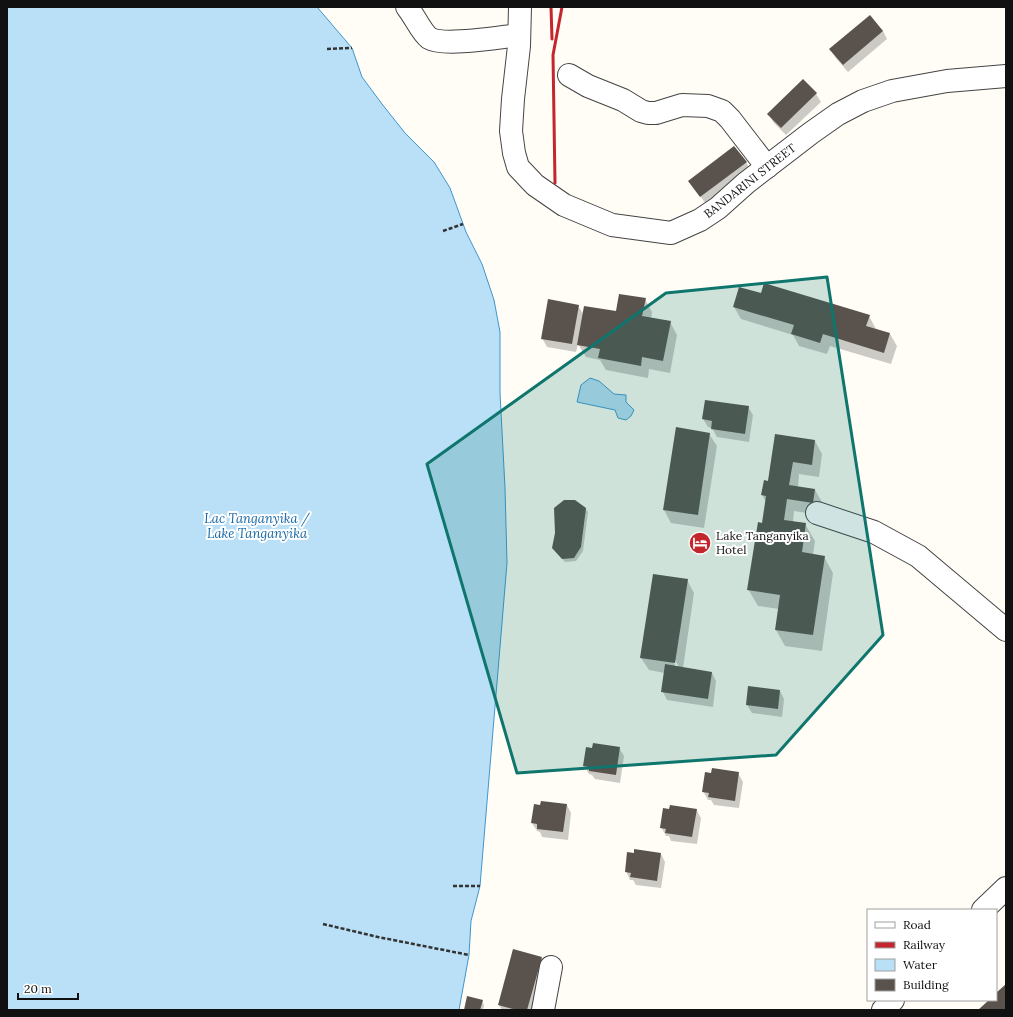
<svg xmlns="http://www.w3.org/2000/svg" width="1013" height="1017" font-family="Lora,serif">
<rect width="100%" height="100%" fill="#fffdf5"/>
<g fill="#b9e0f7" stroke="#3f96cf">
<path d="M7,7h310l35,41 10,29 20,27 23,29 29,29 16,26 16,44 16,32 12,36 6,32v61l5,95 2,75 -27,323 -9,35 -2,34 -10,55h-452z"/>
<path d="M590,378l9,3 15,13 12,1v7l8,8 -3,6 -5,4 -8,-2 -3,-8 -38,-8 4,-17z"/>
</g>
<g fill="#0003" fill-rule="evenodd">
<path d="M870,16l13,15 4,8 -39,33 -13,-15 -4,-8z"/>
<path d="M803,81l13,13 5,8 -35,33 -13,-13 -4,-8z"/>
<path d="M746,162l4,8 -44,34 -16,-22z"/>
<path d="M762,294l107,22 7,13 14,5 7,12 -6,18 -61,-18 -3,8 -28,-8 -6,-11 -52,-16 -7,-12z"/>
<path d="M645,299l7,13 -1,7 19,3 7,13 -7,38 -21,-4 -1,9 -42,-8 -6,-10 -14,-3 -8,-13 -2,8 -29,-5 -5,-9 36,-32 6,9 32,-2z"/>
<path d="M748,407l5,8 -4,27 -32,-5 -5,-9 -4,-1 -5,-8z"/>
<path d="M676,428l33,6 8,12 -13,82 -33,-5 -7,-13z"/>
<path d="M775,435l40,6 7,13 -3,23 -20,-3 -1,13 17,3 7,12 -2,13 -26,-4 -1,11 12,2 10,17 -2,14 11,2 9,16 -11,78 -37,-5 -9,-16 3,-21 -21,-3 -10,-17 16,-65 2,-22 -4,-7 6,-13z"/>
<path d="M585,508l3,4 -5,39 -7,10 -11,1 -12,-14z"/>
<path d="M687,580l7,13 -11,75 29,5 4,8 -3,26 -46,-7 -4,-8 2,-19 -16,-3 -8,-12zM674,658l5,9h-3l-4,-8z"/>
<path d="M780,691l4,8 -2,18 -30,-4 -5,-8z"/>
<path d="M619,748l5,8 -4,27 -25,-4 -3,-4 -3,-1 -5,-8 9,-17z"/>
<path d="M738,773l5,9 -4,26 -25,-3 -3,-5h-3l-5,-9z"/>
<path d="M567,805l4,8 -3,27 -26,-3 -2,-5 -3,-1 -5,-8z"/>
<path d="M696,809l5,9 -4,26 -26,-3 -2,-5h-3l-5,-9z"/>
<path d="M661,854l4,8 -4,26 -25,-3 -3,-5h-3l-4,-9z"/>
<path d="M541,958l5,8 -12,44h-32l-3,-5z"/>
<path d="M482,1001l2,4 -1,5h-18z"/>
</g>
<g fill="#5a524d">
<path d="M870,15l13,16 -40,34 -14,-16z"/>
<path d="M803,79l14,14 -36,35 -14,-14z"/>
<path d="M734,146l13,16 -47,35 -12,-16z"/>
<path d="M764,283l106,32 -4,11 24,7 -6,20 -61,-19 -3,9 -29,-9 3,-9 -61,-18 6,-20 22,6z"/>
<path d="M619,294l27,4 -4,18 29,5 -8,40 -21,-4 -1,9 -43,-8 2,-9 -23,-4 7,-39 32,5z"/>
<path d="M548,299l31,6 -7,39 -31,-5z"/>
<path d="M705,400l44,6 -4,28 -34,-5 1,-8 -10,-2z"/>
<path d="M676,427l34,6 -12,82 -35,-5z"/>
<path d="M775,434l40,6 -3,25 -19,-3 -4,23 26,4 -2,14 -26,-4 -3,21 22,3 -4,29 23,4 -12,79 -38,-5 5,-35 -33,-5 11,-68 4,1 4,-27 -5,-1 3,-15 4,1z"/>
<path d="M564,500h11l11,8 -5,39 -7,11 -12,1 -10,-11 3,-15 -1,-25z"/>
<path d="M653,574l35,5 -13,84 -35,-5z"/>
<path d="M665,664l47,8 -4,27 -47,-7z"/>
<path d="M748,686l32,4 -2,19 -32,-4z"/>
<path d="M593,743l27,4 -4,28 -27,-4v-4l-6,-1 3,-19 6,1z"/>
<path d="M712,768l27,4 -4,29 -27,-4 1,-4 -7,-1 3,-20 6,1z"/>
<path d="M541,801l26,3 -4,28 -26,-3v-5l-6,-1 3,-19 6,1z"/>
<path d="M670,805l27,4 -5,28 -27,-4 1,-4 -6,-1 3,-20 6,1z"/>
<path d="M634,849l27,4 -4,28 -27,-4 1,-4 -6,-1 2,-20 7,1z"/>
<path d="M513,949l29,8 -15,53h-10l-19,-5z"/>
<path d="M1006,984v26h-28l11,-10h7v-7z"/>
<path d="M467,996l16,4 -3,10h-16z"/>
</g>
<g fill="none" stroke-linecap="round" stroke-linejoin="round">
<g stroke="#444" stroke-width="24">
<g id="minor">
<path d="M407,7c7,8 14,25 22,31 15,9 71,-1 90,-3"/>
<path d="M520,7l-1,39 -6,53 -2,32 3,22 4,14 17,18 29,20 48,20 59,8 29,-13 18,-12 28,-25 65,-50 27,-19 25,-13 29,-10 55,-10 59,-5"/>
<path d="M569,75l19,11 35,14 18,11 7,2h8l26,-8 26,1 14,5 8,8 37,48"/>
<path d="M817,513l57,19 44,24 88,74"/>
<path d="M983,910l23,-22"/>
<path d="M543,1010l8,-43"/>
<path d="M883,1010l10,-10"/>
</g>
</g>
<g stroke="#333" stroke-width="2.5" stroke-dasharray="4 2" stroke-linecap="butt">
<path d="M327,49l25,-1"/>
<path d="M443,231l20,-7"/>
<path d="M453,886h27"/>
<path d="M323,924l55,13 91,18"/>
</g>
<use href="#minor" stroke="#fff" stroke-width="22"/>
<g stroke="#c4262e" stroke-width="3">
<path d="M551,7l1,32"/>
<path d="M555,183l-2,-128 9,-48"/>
</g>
</g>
<path fill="#0f766e" fill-opacity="0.2" stroke="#0f766e" stroke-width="3" stroke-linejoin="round" d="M827,277l56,358 -107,120 -259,18 -90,-309 239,-171z"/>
<defs>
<g id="hotel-disc" transform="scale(1.15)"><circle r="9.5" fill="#c4262e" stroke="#fff"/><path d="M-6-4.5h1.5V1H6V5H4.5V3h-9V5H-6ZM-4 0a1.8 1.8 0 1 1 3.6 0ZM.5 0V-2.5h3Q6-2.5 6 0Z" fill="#fff"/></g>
</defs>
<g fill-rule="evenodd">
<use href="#hotel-disc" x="700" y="543"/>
</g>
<g text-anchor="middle" stroke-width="4" stroke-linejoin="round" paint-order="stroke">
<g font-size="12" fill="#111" stroke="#fff">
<text transform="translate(750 181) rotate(-38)" y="4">BANDARINI STREET</text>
</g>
<g font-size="12" fill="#111" stroke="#fff" text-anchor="start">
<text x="716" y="540">Lake Tanganyika<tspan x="716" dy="14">Hotel</tspan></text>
</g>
<g font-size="13" font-style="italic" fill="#1768a6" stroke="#fff">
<text x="257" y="523">Lac Tanganyika /<tspan x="257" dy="15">Lake Tanganyika</tspan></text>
</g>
</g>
<rect width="1013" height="1017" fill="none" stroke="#111111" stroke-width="16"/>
<rect x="867" y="909" width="130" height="92" fill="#ffffff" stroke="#a0a0a0"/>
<rect x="875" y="922" width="20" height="6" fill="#ffffff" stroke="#a0a0a0"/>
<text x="903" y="929" font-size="12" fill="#111111">Road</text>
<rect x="875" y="942" width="20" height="6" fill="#c4262e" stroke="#a0a0a0"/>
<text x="903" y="949" font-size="12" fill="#111111">Railway</text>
<rect x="875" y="959" width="20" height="12" fill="#b9e0f7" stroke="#a0a0a0"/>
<text x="903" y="969" font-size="12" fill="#111111">Water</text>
<rect x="875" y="979" width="20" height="12" fill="#5a524d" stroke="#a0a0a0"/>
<text x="903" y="989" font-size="12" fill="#111111">Building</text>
<path d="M18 993v6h60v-6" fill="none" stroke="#111111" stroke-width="2"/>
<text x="24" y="993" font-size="12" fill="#111111" stroke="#ffffff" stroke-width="3" paint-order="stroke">20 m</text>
</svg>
